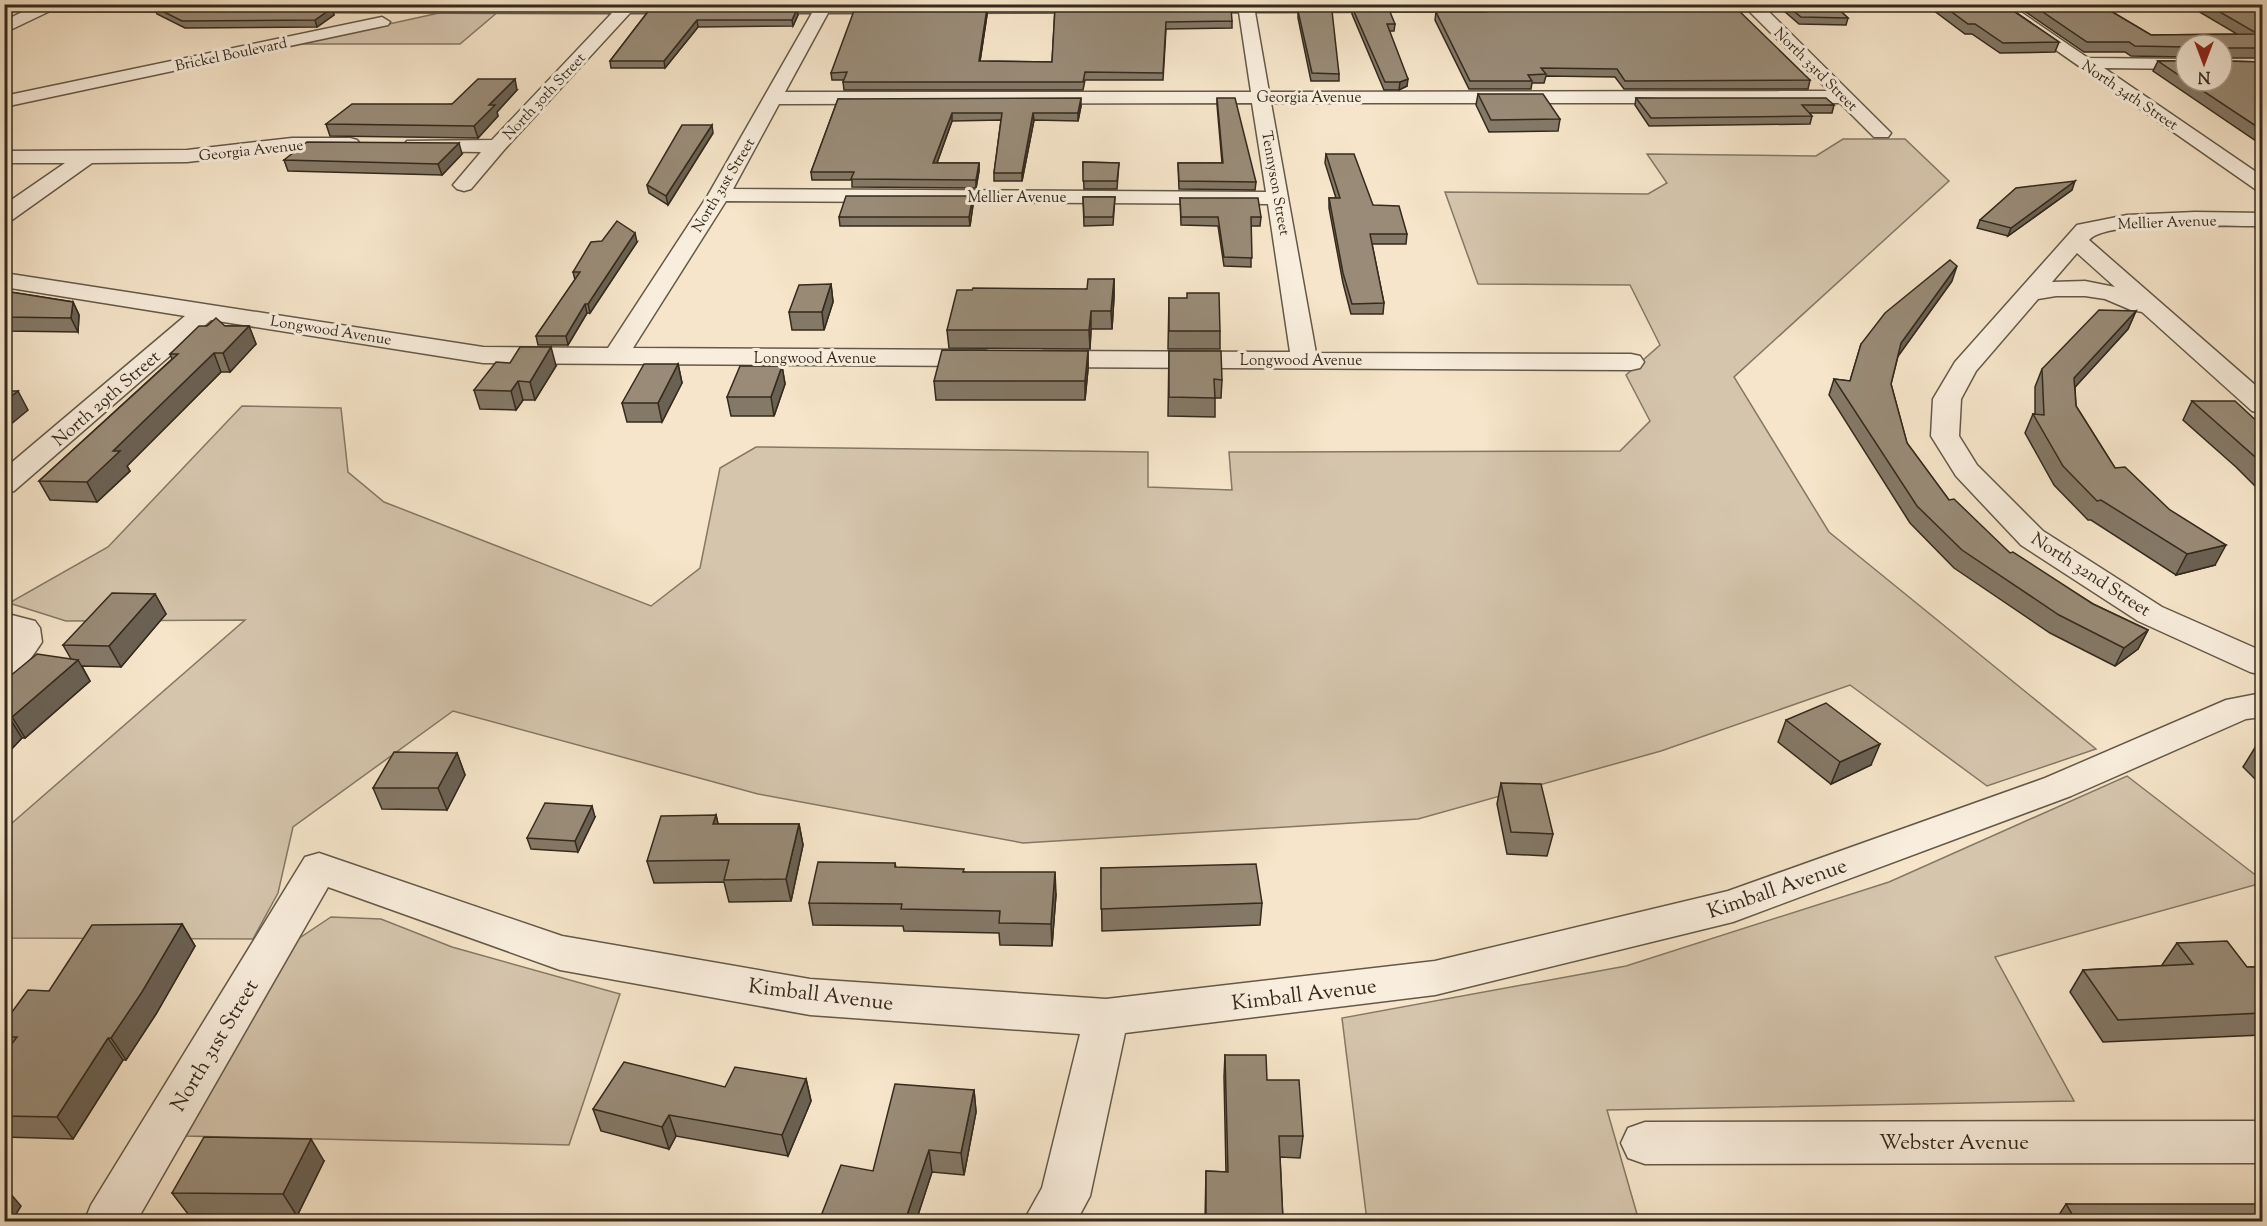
<svg xmlns="http://www.w3.org/2000/svg" width="2267" height="1226" font-family="'Sorts Mill Goudy',serif">
<rect width="100%" height="100%" fill="#f6e5ca"/>
<filter id="stains"><feTurbulence type="fractalNoise" baseFrequency=".00333" numOctaves="4"/><feColorMatrix values="0 0 0 0 .2 0 0 0 0 .09 0 0 0 0 .02 0 0 0 .5 -.17"/></filter>
<radialGradient id="worn" r=".72"><stop offset=".6" stop-color="#630" stop-opacity="0"/><stop offset="1" stop-color="#630" stop-opacity=".3"/></radialGradient>
<g fill="#d5c5ad" stroke="#847865" stroke-width="1.5">
<path d="M499,11l-39,33h-162l141,-31z"/>
<path d="M1843,139h62l44,42 -215,196 95,155 267,217 -109,37 -137,-101 -189,66 -243,68 -395,24 -265,-49 -305,-83 -160,116 -15,66 -25,46 -248,-1 -1,-108 241,-210 -179,1 -57,-18 99,-56 134,-141 99,2 7,64 36,30 267,104 49,-38 20,-100 36,-21 392,5v35l84,3 -3,-38 391,-1 30,-30 -24,-46 34,-30 -30,-60 -152,-1 -33,-92 203,2 19,-11 -20,-29 169,2z"/>
<path d="M2127,776l135,104v3l-267,74 79,144 -467,9 32,111h-272l-25,-203 284,-52 263,-84z"/>
<path d="M331,917l50,2 71,28 168,47 -51,151 -383,-9 112,-197z"/>
</g>
<g fill="none" stroke-linecap="round" stroke-linejoin="round">
<g stroke="#645948" stroke-width="3">
<g id="minor">
<path d="M38,4h1495l-1,5 -6,2 -271,1 14,80 560,-1 -80,-80h-58l-8,-5 78,-2 130,129 -3,4h-14l-34,-34h-569l45,250 315,1 9,2 4,6 -4,6 -9,2 -587,-3 -9,-3 -4,-5 4,-5 9,-3 246,1 -22,-148 -542,-3 -93,147 351,2 9,3 4,5 -4,5 -9,3 -501,-3 -272,-43 -197,171 -10,3v-25l181,-153 -181,-29v-14l479,74 125,1 100,-153 104,-182h-182l-126,137 -33,39 -7,2 -7,-2 -4,-4 28,-33 -67,-1 -7,-2 -3,-4 3,-4 85,-1 120,-127 -562,-2 -46,22v-12zM1239,12l12,80h-466l43,-79zM1252,103l14,89 -533,-3 46,-85z"/>
<path d="M1990,4h19l79,54 98,1v10l-82,-1 158,108v15l-7,-2z"/>
<path d="M382,17l8,5 -2,3 -384,82v-11z"/>
<path d="M292,138h58l7,2 3,4 -3,4 -7,2h-58l-105,12 -95,1 -80,57 -8,1v-16l61,-42h-61v-12l183,-1z"/>
<path d="M2195,212l67,1v13c-31,1 -155,-7 -173,14l173,151v22l-10,-2 -110,-99 -11,-2 -26,-11 -20,-3h-29l-18,3 -62,72 -15,28 -2,37 18,29 66,66 119,76 100,44v24l-12,-3 -112,-51 -117,-76 -65,-69 -25,-40 2,-37 22,-37 122,-137 50,-10zM2077,253l38,34 -30,-6 -33,1z"/>
<path d="M4,613l31,8 5,7 2,14c-11,16 -18,29 -38,34v-29l4,-5 -1,-8h-3z"/>
<path d="M2262,693v24l-16,2 -175,77 -338,126 -298,73 -310,38 -35,163 -14,26h-53l19,-34 38,-154 -270,-19 -250,-45 -232,-83 -192,335h-52l7,-17 214,-348 14,-4 243,83 248,43 296,20 329,-38 293,-70 317,-113 181,-78z"/>
<path d="M2262,1121v42l-617,1 -17,-6 -7,-15 7,-15 17,-6z"/>
</g>
</g>
<use href="#minor" fill="#f9eedd" fill-rule="evenodd"/>
</g>
<g fill="#847866" stroke="#342a1d" stroke-width="1.5">
<path d="M1776,4h57l15,14 -2,7 -47,-1z"/>
<path d="M1925,4h79l55,38 -4,10 -55,1 -28,-19h-7z"/>
<path d="M2014,4h85l52,31 86,-1 -51,-30h63l10,7 3,1v46h-37v3l37,1v83l-109,-74 5,-10h28v20h36v-36h-36v12l-55,-1 -6,-4h-41z"/>
<path d="M1482,6l328,74 -2,9h-184l-9,-12 -69,-1 -2,7h-12l-1,6h-62l-34,-69 1,-8h45z"/>
<path d="M154,7l178,1 2,7 -17,12 -132,1 -28,-14z"/>
<path d="M1352,7l43,17 -1,7h-5l18,55 -8,4h-15l-32,-76z"/>
<path d="M987,8v7l-7,46 72,1 3,-54 177,13v7l-66,1 -3,51h-78l-2,10h-239l-1,-8 1,-2h-12l-1,-7z"/>
<path d="M650,9l148,6 -5,11 -95,1 -33,41h-54l-1,-7z"/>
<path d="M1298,11l41,63v7h-28l-13,-63z"/>
<path d="M517,90l-20,22 1,4 -20,22 -148,-2 -4,-12 126,-20z"/>
<path d="M1478,94l82,25 -2,12 -69,1 -13,-27z"/>
<path d="M1217,98l39,84 -1,8 -76,-1 -1,-26h44l-5,-58z"/>
<path d="M1636,98l198,7 -2,8h-23l3,3 -2,8 -161,2 -14,-21z"/>
<path d="M838,99l243,7 -3,15 -44,-1 -12,61h-28v-8l7,-53 -49,1 -15,42h42v8l-3,17 -124,-1v-7h-40l-1,-8z"/>
<path d="M713,133l-45,72 -19,-12 -2,-8z"/>
<path d="M462,154l-20,21 -154,-4 -4,-11z"/>
<path d="M1326,154l47,51 34,29 -1,10h-34l12,59 -1,11h-32l-8,-31 -14,-75v-10h7l-11,-35z"/>
<path d="M1083,162l36,1 -2,26h-33z"/>
<path d="M2072,190l-64,46 -31,-8 3,-8z"/>
<path d="M973,196v9l-3,21h-130l-1,-9z"/>
<path d="M1083,197h32l-2,28 -29,1z"/>
<path d="M1180,198l81,19 -1,9h-9v41l-27,-1 -6,-40 -37,-1z"/>
<path d="M637,242l-47,71h-3l-19,32h-30l-2,-9 39,-56 -2,-8z"/>
<path d="M1114,279v18l-2,32h-21l-1,20 -141,-1 -2,-18 140,-41z"/>
<path d="M1952,281l-54,75 -7,28 16,59 42,57 61,53 83,51 55,26 -10,19 -23,17 -65,-33 -96,-65 -44,-45 -81,-128 5,-16 16,2 11,-37z"/>
<path d="M831,284l2,18 -9,28h-32l-3,-18z"/>
<path d="M4,291l69,11 6,13 -1,17 -74,-1z"/>
<path d="M1169,298l51,33v18h-52z"/>
<path d="M2136,311l-8,18 -53,58 1,19 39,62 100,97 -39,10 -85,-55h-3l-34,-35 -29,-52 8,-19h2v-27l7,-18z"/>
<path d="M207,326h42l7,18 -26,28h-9l-94,94 3,5 -33,31 -47,-2 -11,-19 133,-122 -2,-5z"/>
<path d="M1088,351v18l-3,31h-149l-2,-19z"/>
<path d="M1169,351l53,29 -1,18h-6v19l-47,-1z"/>
<path d="M678,364l4,19 -20,39h-35l-5,-19z"/>
<path d="M556,366l-21,34h-12l-7,10 -36,-1 -6,-19z"/>
<path d="M782,366l3,18 -11,32h-43l-4,-19z"/>
<path d="M2192,401l70,25v67l-26,-26 -53,-47z"/>
<path d="M155,594l11,20 -45,53 -39,-1 8,15 -65,57h-3l-18,19v-76l67,-22 -8,-14z"/>
<path d="M1786,720l85,45 -40,19 -53,-42z"/>
<path d="M2262,745v41l-19,-19 13,-21z"/>
<path d="M457,753l8,22 -18,35 -65,-1 -9,-21z"/>
<path d="M1501,783l52,51 -6,22 -40,-2 -10,-50z"/>
<path d="M716,815l2,9h81l4,21 -12,56 -62,1 -5,-20 -70,1 -7,-22z"/>
<path d="M595,817l-17,35 -47,-3 -4,-11z"/>
<path d="M895,863l1,5 68,4 92,22 -4,52 -52,-1 -1,-12 -95,-2 -1,-5 -90,-1 -4,-22z"/>
<path d="M1101,868l161,35 -2,22 -158,6z"/>
<path d="M182,924l13,22 -39,68 -30,46h-3l-50,79 -69,-2v-83l2,-2 -2,-2v-27l45,-32z"/>
<path d="M2177,943l70,24h15v68l-159,7 -33,-50 13,-22 80,-4 -1,-1z"/>
<path d="M1225,1055l42,25 36,56 -3,22 -20,-1 3,64h-78l1,-50 20,1 -2,-95z"/>
<path d="M806,1079l5,22 -23,55 -112,-20 -7,13 -68,-18 -8,-22 132,-22z"/>
<path d="M974,1090l2,22 -12,63 -32,-3 -16,49h-97l54,-50z"/>
<path d="M324,1161l-27,55 -109,-2 -16,-21z"/>
<path d="M2066,1204l196,17h-207z"/>
</g>
<g fill="#6b6153" stroke="#342a1d" stroke-width="1.5">
<path d="M332,8l2,7 -17,12 -2,-7z"/>
<path d="M987,8v7l-8,53v-7z"/>
<path d="M797,9l1,6 -5,11 -1,-6z"/>
<path d="M697,20l1,7 -33,41 -1,-7z"/>
<path d="M515,79l2,11 -20,22 1,4 -20,22 -4,-12 15,-21z"/>
<path d="M1408,79l-1,7 -8,4 1,-8z"/>
<path d="M1081,98v8l-3,15v-8z"/>
<path d="M952,113v8l-18,50 -1,-8z"/>
<path d="M1033,113l1,7 -12,61v-8z"/>
<path d="M712,125l1,8 -45,72 -2,-9z"/>
<path d="M459,143l3,11 -20,21 -4,-11z"/>
<path d="M979,163v8l-3,17v-8z"/>
<path d="M2075,181l-3,9 -64,46 3,-8z"/>
<path d="M973,196v9l-3,21 -1,-9z"/>
<path d="M635,233l2,9 -47,71 -2,-9z"/>
<path d="M1957,266l-5,15 -56,78 5,-16z"/>
<path d="M1114,279v18l-2,32 -1,-18z"/>
<path d="M831,284l2,18 -9,28 -2,-18z"/>
<path d="M73,302l6,13 -1,17 -7,-14z"/>
<path d="M585,304l2,9 -19,32 -2,-9z"/>
<path d="M1091,311v18l-1,20 -1,-19z"/>
<path d="M2136,311l-8,18 -62,68 8,-19z"/>
<path d="M249,326l7,18 -26,28 -7,-19z"/>
<path d="M551,347l5,19 -21,34 -5,-18z"/>
<path d="M1088,351v18l-3,31v-19z"/>
<path d="M214,353l7,19 -94,94 3,5 -33,31 -10,-20 26,-31z"/>
<path d="M678,364l4,19 -20,39 -4,-19z"/>
<path d="M782,366l3,18 -11,32 -3,-19z"/>
<path d="M518,381l5,19 -7,10 -5,-19z"/>
<path d="M18,391l10,19 -24,20v-28z"/>
<path d="M2226,545l-11,20 -39,10 11,-21z"/>
<path d="M155,594l11,20 -45,53 -12,-21z"/>
<path d="M2148,630l-10,19 -23,17 9,-18z"/>
<path d="M78,660l12,21 -65,57 -13,-21z"/>
<path d="M9,717l13,21 -18,19v-36z"/>
<path d="M1880,744l-9,21 -40,19 9,-22z"/>
<path d="M457,753l8,22 -18,35 -9,-22z"/>
<path d="M592,806l3,11 -17,35 -3,-11z"/>
<path d="M716,815l5,22 -8,-13z"/>
<path d="M799,824l4,21 -12,56 -5,-22z"/>
<path d="M1055,872l1,22 -4,52 -1,-22z"/>
<path d="M182,924l13,22 -39,68 -30,46 -15,-22z"/>
<path d="M108,1038l15,22 -50,79 -16,-22z"/>
<path d="M806,1079l5,22 -23,55 -6,-21z"/>
<path d="M974,1090l2,22 -12,63 -3,-22z"/>
<path d="M669,1115l7,21 -7,13 -7,-22z"/>
<path d="M311,1139l13,22 -27,55 -14,-22z"/>
<path d="M929,1150l3,22 -16,49h-11z"/>
<path d="M4,1186l17,20 -9,15h-8z"/>
</g>
<g fill="#998b77" stroke="#342a1d" stroke-width="1.5">
<path d="M1785,4h48l15,14 -47,-1z"/>
<path d="M1941,4h62l56,38 -56,1 -28,-19h-7z"/>
<path d="M2031,4h68l52,31 107,-1 -52,-30h43l10,7 3,1v36h-36l-2,2 1,11 37,1v68l-74,-49h34v-36h-36v2l-51,-1 -6,-4h-42z"/>
<path d="M1482,6h252l76,74 -185,1 -8,-12 -76,-1 5,6 -18,1 4,6h-62l-34,-69h50z"/>
<path d="M154,7l178,1 -17,12 -133,1z"/>
<path d="M1352,7h36l7,17h-8l21,55 -8,3h-15z"/>
<path d="M855,8h132l-8,53 73,1 3,-54h176l1,13 -66,1 -3,51 -78,-1 -2,10h-240l4,-10 -16,1z"/>
<path d="M650,9h147l-5,11h-95l-33,41h-54z"/>
<path d="M1298,11h34l7,63 -27,-1z"/>
<path d="M2158,61h28v19z"/>
<path d="M478,79h37l-26,26h6l-21,21 -148,-2 26,-20h100z"/>
<path d="M1478,94h65l17,25 -69,1z"/>
<path d="M1081,98l-3,15h-45l-11,60h-28l8,-60h-50l-19,50h46l-3,17 -125,-1 3,-7h-43l27,-73z"/>
<path d="M1217,98h18l21,84 -77,-1 -1,-18h45z"/>
<path d="M1636,98h190l8,7h-32l10,11 -161,2z"/>
<path d="M682,125h30l-46,71 -19,-11z"/>
<path d="M307,142l152,1 -21,21 -154,-4z"/>
<path d="M1326,154h28l19,51 26,1 8,28h-37l14,69 -32,1 -9,-31 -14,-75h11z"/>
<path d="M1083,162l36,1 -2,18h-34z"/>
<path d="M2075,181l-64,47 -31,-8 36,-32z"/>
<path d="M846,196h127l-4,21h-130z"/>
<path d="M1083,197h32l-2,20h-29z"/>
<path d="M1180,198h78l3,19h-10l1,41 -28,-1 -6,-40h-37z"/>
<path d="M617,221l18,12 -47,71h-3l-19,32h-30l44,-64h-7l18,-30 11,-1z"/>
<path d="M1950,260l7,6 -56,77 -10,41 16,59 42,57 5,-1 56,54 3,-1 80,52 55,26 -24,18 -65,-33 -97,-65 -45,-44 -83,-127 16,2 11,-37 24,-31z"/>
<path d="M1088,279h26l-3,32h-20l-2,19h-142l10,-40h15l1,-2 114,1z"/>
<path d="M831,284l-9,28h-33l10,-27z"/>
<path d="M4,291l69,11 -2,16 -67,-1z"/>
<path d="M1187,293h32l1,38h-51v-33h18z"/>
<path d="M2099,310l37,1 -62,67 2,28 39,62 10,-1 45,43 56,35 -39,9 -86,-54 -4,1 -34,-35 -30,-52 11,1 -2,-46z"/>
<path d="M216,318l9,8h24l-26,27h-9l-101,98h7l-33,31 -48,-1 139,-127h-8l29,-28h8z"/>
<path d="M520,347h31l-21,35 -12,-1 -7,10 -37,-1 22,-28 14,1z"/>
<path d="M942,350l146,1 -3,30h-151z"/>
<path d="M1169,351h52l1,29 -8,-1 1,19 -46,-1z"/>
<path d="M644,364h34l-20,39h-36z"/>
<path d="M740,366h42l-11,31h-44z"/>
<path d="M4,391h14l-14,11z"/>
<path d="M2192,401h43l27,25v37z"/>
<path d="M112,593l43,1 -46,52 -46,-1z"/>
<path d="M37,654l41,6 -66,57h-3l-5,4v-40z"/>
<path d="M1826,703l54,41 -40,18 -54,-42z"/>
<path d="M2262,745v7l-6,-6z"/>
<path d="M394,752l63,1 -19,35h-65z"/>
<path d="M1501,783l40,1 12,50 -42,-2z"/>
<path d="M545,803l47,3 -17,35 -48,-3z"/>
<path d="M716,815l-3,9h86l-13,55 -62,1 5,-20 -82,1 14,-45z"/>
<path d="M818,862l77,1v4l69,2 -1,3h92l-4,52 -52,-1 1,-12 -99,-2 1,-5 -93,-1z"/>
<path d="M1256,864l6,39 -161,6v-41z"/>
<path d="M182,924l-40,68 -31,46h-3l-51,79 -53,-1v-62l13,-17h-13v-14l24,-33 21,1 43,-66z"/>
<path d="M2227,941l20,26h15v46l-144,7 -35,-50 110,-6 -16,-21z"/>
<path d="M1225,1055h41l1,25h32l4,56h-24l4,85h-77v-50l22,1z"/>
<path d="M624,1062l101,25 10,-20 71,12 -24,56 -113,-20 -7,12 -69,-18z"/>
<path d="M895,1084l79,6 -13,63 -32,-3 -24,71h-86l22,-56 32,6z"/>
<path d="M204,1137l107,2 -28,55 -111,-1z"/>
<path d="M2066,1204h196v17h-186z"/>
<path d="M1821,1218l1,3h-84l-1,-2z"/>
</g>
<g text-anchor="middle" stroke-width="6" stroke-linejoin="round" paint-order="stroke">
<g font-size="15" fill="#342a1d" stroke="#f9eedd">
<text transform="translate(231 54) rotate(-12)" y="5">Brickel Boulevard</text>
<text transform="translate(1816 69) rotate(45)" y="5">North 33rd Street</text>
<text transform="translate(2130 95) rotate(34)" y="5">North 34th Street</text>
<text transform="translate(544 96) rotate(-47)" y="5">North 30th Street</text>
<text x="1309" y="102">Georgia Avenue</text>
<text transform="translate(251 150) rotate(-6)" y="5">Georgia Avenue</text>
<text transform="translate(1276 183) rotate(80)" y="5">Tennyson Street</text>
<text transform="translate(723 185) rotate(-59)" y="5">North 31st Street</text>
<text x="1017" y="202">Mellier Avenue</text>
<text transform="translate(2167 222) rotate(-2)" y="5">Mellier Avenue</text>
<text transform="translate(331 330) rotate(9)" y="5">Longwood Avenue</text>
<text x="815" y="363">Longwood Avenue</text>
<text x="1301" y="365">Longwood Avenue</text>
</g>
<g font-size="18" fill="#342a1d" stroke="#f9eedd">
<text transform="translate(106 398) rotate(-41)" y="6">North 29th Street</text>
<text transform="translate(2091 574) rotate(33)" y="6">North 32nd Street</text>
</g>
<g font-size="21" fill="#342a1d" stroke="#f9eedd">
<text transform="translate(1777 888) rotate(-19)" y="7">Kimball Avenue</text>
<text transform="translate(821 994) rotate(7)" y="7">Kimball Avenue</text>
<text transform="translate(1304 994) rotate(-7)" y="7">Kimball Avenue</text>
<text transform="translate(214 1045) rotate(-59)" y="7">North 31st Street</text>
<text x="1954" y="1149">Webster Avenue</text>
</g>
</g>
<rect width="2267" height="1226" fill="none" stroke="#f6e5ca" stroke-width="24"/>
<rect x="6" y="6" width="2255" height="1214" fill="none" stroke="#342a1d" stroke-width="3"/>
<rect x="12" y="12" width="2243" height="1202" fill="none" stroke="#342a1d" stroke-width="1.5"/>
<g transform="translate(2204 63) rotate(180)"><circle r="28" fill="#f9eedd" stroke="#aaa090" stroke-width="1.5"/>
<path d="M0-4.5L10 22L0 15L-10 22Z" fill="#8f2418"/>
<text y="-9" font-size="16" font-weight="bold" text-anchor="middle" fill="#342a1d">N</text>
</g>
<rect width="100%" height="100%" filter="url(#stains)"/>
<rect width="100%" height="100%" fill="url(#worn)"/>
</svg>
